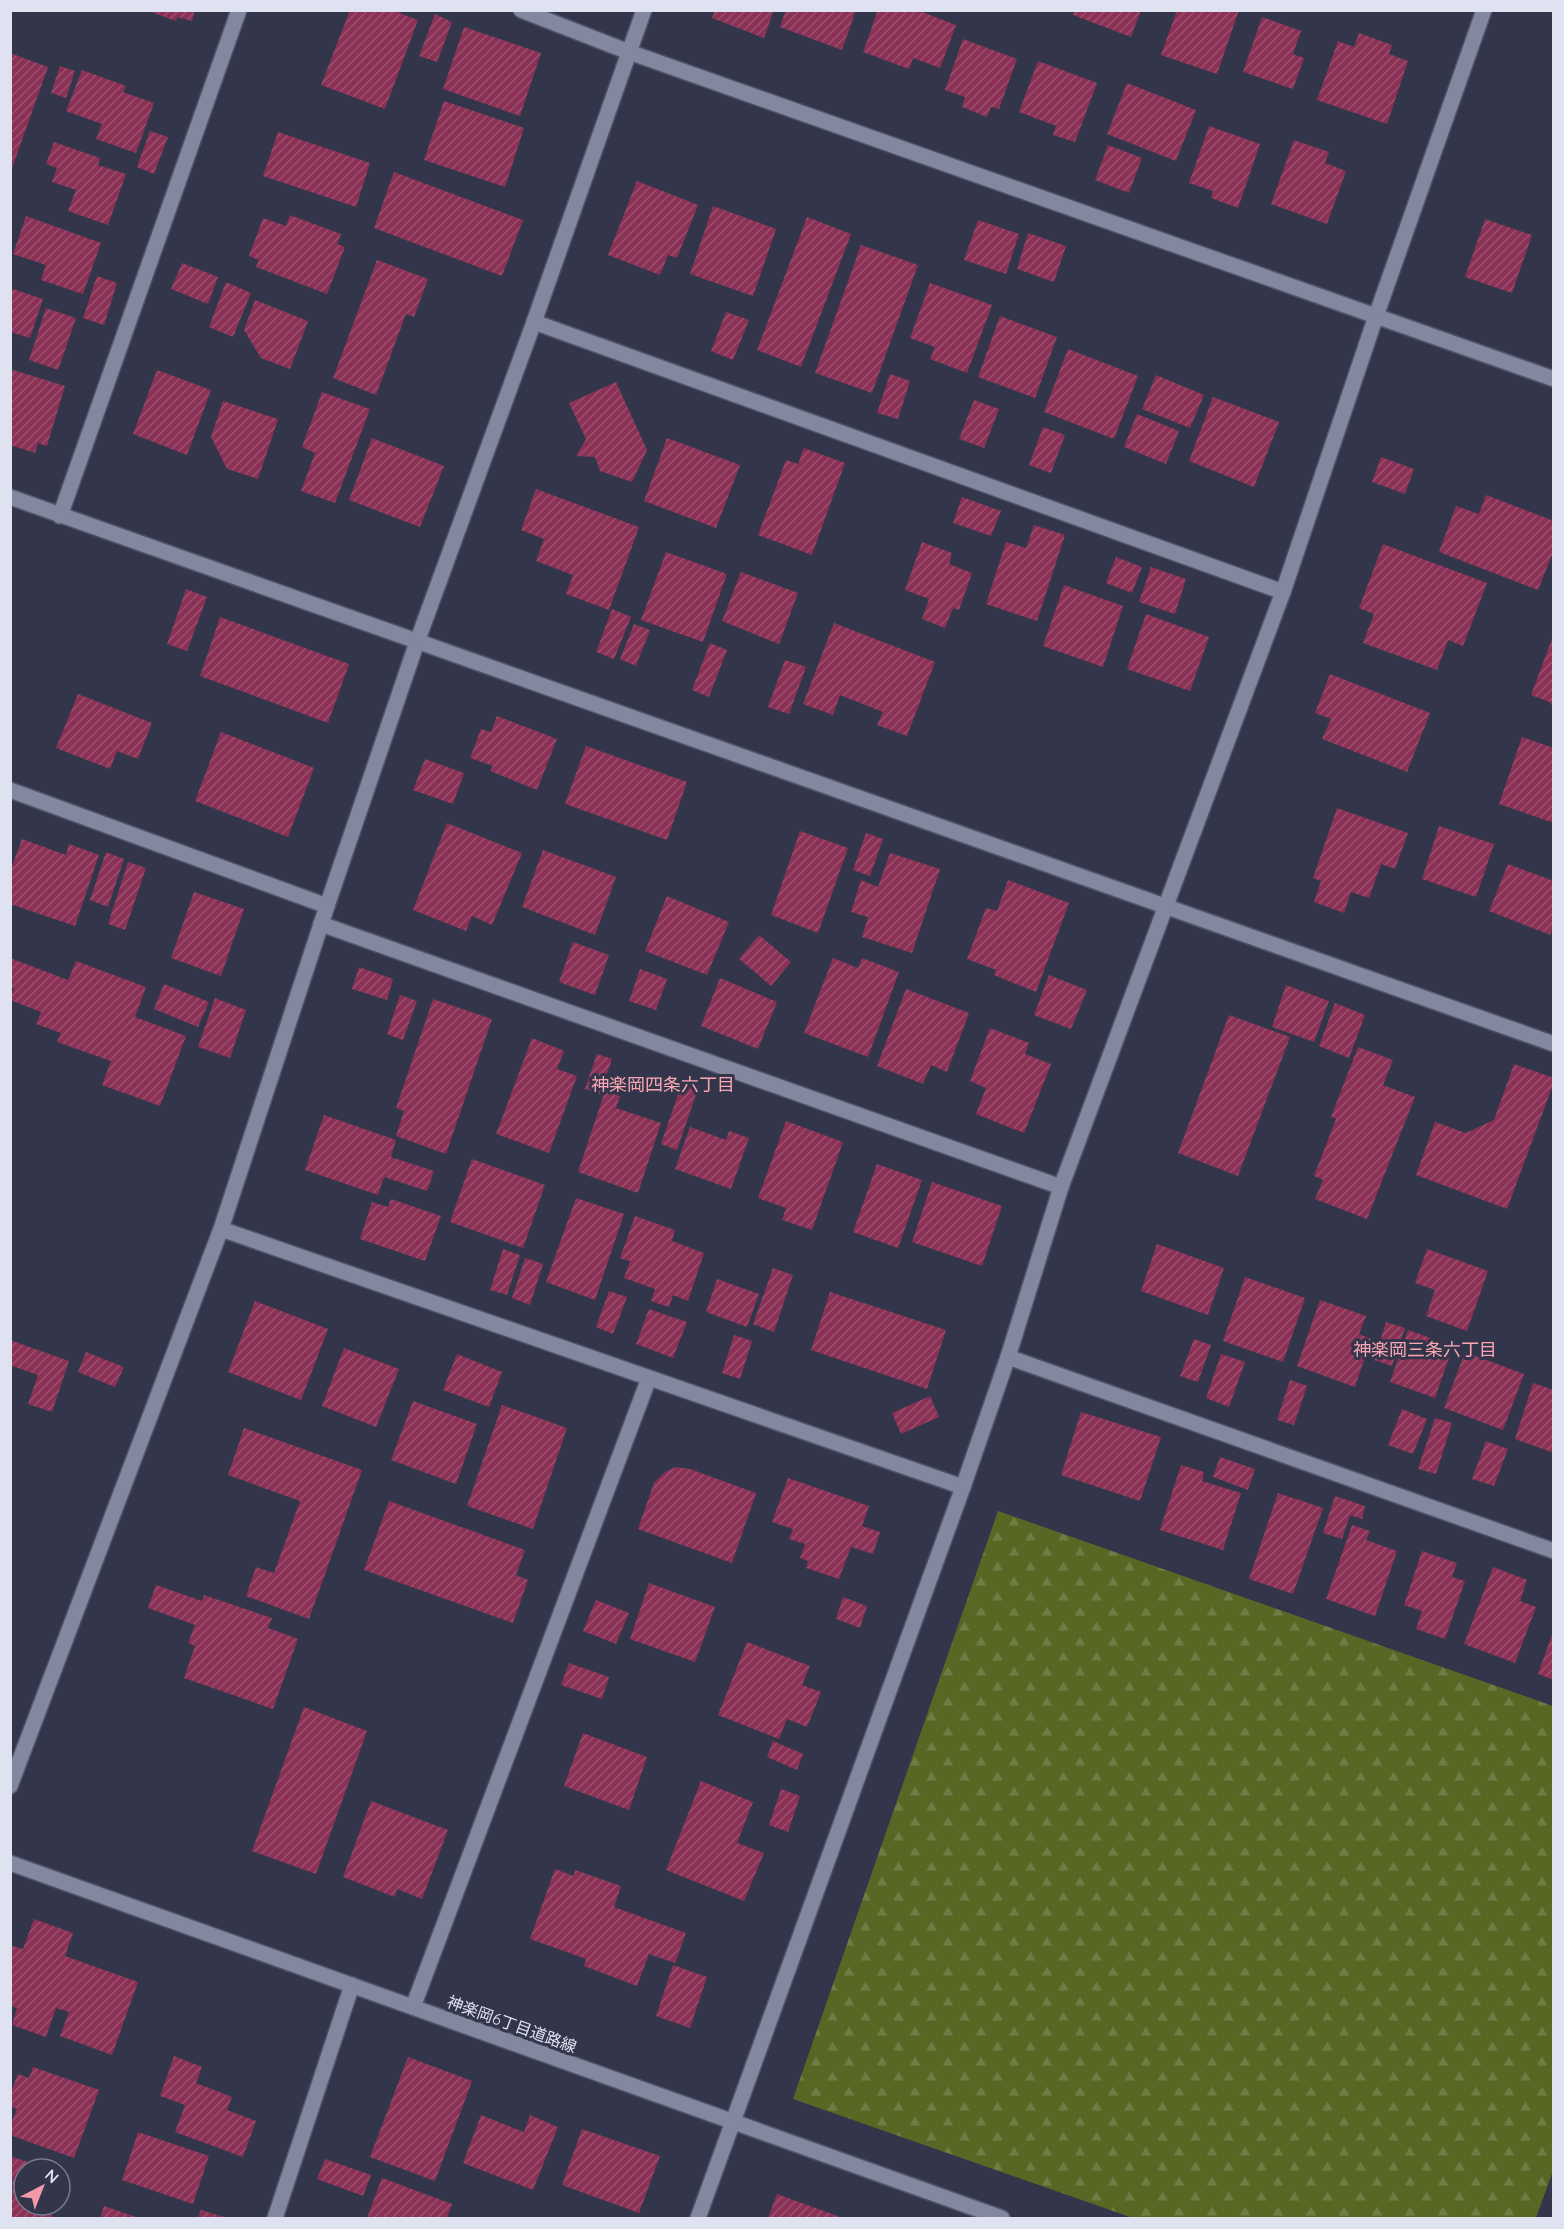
<svg xmlns="http://www.w3.org/2000/svg" width="1564" height="2229" font-family="Quicksand,'Noto Sans JP',sans-serif">
<defs>
<pattern id="forest-firs" width="22" height="20" patternUnits="userSpaceOnUse" patternTransform="scale(1.5)"><rect width="22" height="20" fill="#596725"/><path d="M5 1l3.5 6h-7zM16 11l3.5 6h-7z" fill="#707c45"/></pattern>
<pattern id="building-hatch" width="6" height="6" patternUnits="userSpaceOnUse" patternTransform="scale(1.5)"><rect width="6" height="6" fill="#8b3155"/><path d="M-1 1l2-2M0 6l6-6M5 7l2-2" fill="none" stroke="#9b4f6e"/></pattern>
</defs>
<rect width="100%" height="100%" fill="#33364b"/>
<path fill="url(#forest-firs)" d="M998,1511l555,195 1,462 -18,50h-403l-340,-119z"/>
<g fill="url(#building-hatch)">
<path d="M145,10h50l-3,11 -15,-4 -1,4z"/>
<path d="M350,10h50l-1,3 19,7 -33,89 -64,-24z"/>
<path d="M715,10h59l-10,28 -52,-20z"/>
<path d="M786,10h70l-14,40 -62,-23z"/>
<path d="M878,10h39l39,15 -16,43 -27,-10 -4,11 -46,-17z"/>
<path d="M1075,10h66l-10,27 -58,-22z"/>
<path d="M1177,10h62l-22,64 -56,-19z"/>
<path d="M435,14l17,8 -15,40 -18,-6z"/>
<path d="M1262,17l39,14 -8,23 11,4 -11,31 -50,-17z"/>
<path d="M464,27l77,26 -21,63 -77,-27z"/>
<path d="M1359,33l33,12 -3,9 19,7 -21,63 -70,-24 21,-59 16,6z"/>
<path d="M963,39l54,20 -18,50 -8,-2 -4,10 -25,-10 3,-10 -20,-7z"/>
<path d="M10,53l38,14 -37,104h-1z"/>
<path d="M1038,61l59,22 -22,59 -22,-7 3,-9 -37,-14z"/>
<path d="M60,66l15,5 -9,27 -15,-5z"/>
<path d="M82,70l44,16 -3,6 31,11 -18,50 -40,-14 6,-15 -36,-13z"/>
<path d="M1127,83l69,27 -20,51 -69,-27z"/>
<path d="M444,101l80,27 -19,59 -81,-27z"/>
<path d="M1209,126l51,18 -22,64 -27,-10 2,-7 -24,-8z"/>
<path d="M150,131l18,6 -14,37 -17,-7z"/>
<path d="M278,132l92,31 -14,44 -93,-31z"/>
<path d="M1294,140l35,12 -4,11 21,8 -19,53 -56,-20z"/>
<path d="M54,142l46,16 -2,7 28,9 -18,51 -40,-14 8,-21 -24,-8 5,-14 -11,-4z"/>
<path d="M1108,145l34,13 -13,35 -34,-13z"/>
<path d="M394,172l129,48 -21,56 -128,-48z"/>
<path d="M637,181l61,24 -21,53 -9,-3 -8,20 -52,-20z"/>
<path d="M713,206l63,23 -23,67 -63,-22z"/>
<path d="M290,215l51,19 -4,10 8,3 -18,47 -71,-27 3,-7 -10,-4 14,-38 23,8z"/>
<path d="M26,216l75,27 -18,51 -42,-14 5,-15 -33,-11z"/>
<path d="M807,217l44,17 -50,133 -44,-17z"/>
<path d="M1485,219l47,16 -20,58 -47,-16z"/>
<path d="M978,220l41,14 -13,40 -42,-14z"/>
<path d="M1028,233l38,13 -12,36 -37,-13z"/>
<path d="M861,245l57,20 -46,128 -57,-20z"/>
<path d="M377,260l51,19 -14,38 -8,-3 -30,81 -43,-17z"/>
<path d="M182,263l36,14 -10,27 -37,-15z"/>
<path d="M97,276l20,7 -13,42 -21,-7z"/>
<path d="M226,282l25,11 -18,44 -24,-10z"/>
<path d="M930,283l62,22 -25,68 -37,-14 5,-12 -25,-9z"/>
<path d="M10,288l33,11 -13,39 -20,-6z"/>
<path d="M255,300l53,21 -18,48 -29,-11 -17,-28z"/>
<path d="M46,308l30,10 -18,52 -29,-10z"/>
<path d="M726,312l23,8 -16,40 -22,-9z"/>
<path d="M1000,316l57,21 -22,61 -57,-21z"/>
<path d="M1068,349l70,27 -24,63 -70,-27z"/>
<path d="M10,369l55,17 -18,60 -9,-3 -3,10 -25,-8z"/>
<path d="M157,370l54,20 -24,65 -54,-21z"/>
<path d="M890,374l20,7 -12,38 -21,-6z"/>
<path d="M1156,375l48,20 -14,33 -48,-19z"/>
<path d="M616,382l31,68 -15,32 -32,-11 -5,-14 -19,-1 10,-17 -17,-36z"/>
<path d="M322,392l48,17 -35,94 -34,-12 14,-38 -13,-6z"/>
<path d="M1213,397l66,25 -25,65 -65,-26z"/>
<path d="M974,400l25,9 -15,39 -25,-9z"/>
<path d="M223,401l55,18 -20,60 -31,-10 -16,-32z"/>
<path d="M1137,414l42,17 -13,33 -42,-17z"/>
<path d="M1043,427l22,8 -14,38 -22,-8z"/>
<path d="M372,438l72,28 -24,61 -71,-27z"/>
<path d="M667,438l73,27 -24,63 -72,-27z"/>
<path d="M804,448l41,15 -33,92 -54,-20 28,-75 12,4z"/>
<path d="M1381,457l33,12 -9,25 -33,-12z"/>
<path d="M536,489l103,38 -30,83 -43,-16 7,-19 -37,-14 8,-22 -23,-9z"/>
<path d="M1486,495l68,26v29l-16,40 -99,-38 17,-46 23,8z"/>
<path d="M962,497l39,14 -10,25 -38,-13z"/>
<path d="M1034,525l31,10 -28,86 -51,-17 20,-62 20,6z"/>
<path d="M922,542l30,11 -3,11 23,9 -13,37 -6,-2 -8,20 -23,-9 7,-20 -24,-9z"/>
<path d="M1383,544l104,39 -24,63 -15,-6 -11,30 -74,-27 11,-29 -15,-6z"/>
<path d="M666,552l61,22 -24,68 -62,-22z"/>
<path d="M1116,557l26,10 -10,26 -26,-10z"/>
<path d="M1151,567l35,12 -11,35 -36,-12z"/>
<path d="M741,572l57,21 -19,51 -57,-23z"/>
<path d="M1064,585l59,21 -20,61 -60,-21z"/>
<path d="M186,589l21,8 -20,54 -20,-7z"/>
<path d="M612,609l19,8 -17,42 -18,-7z"/>
<path d="M1146,614l63,23 -19,54 -63,-22z"/>
<path d="M220,617l129,47 -21,59 -128,-47z"/>
<path d="M834,623l101,39 -28,74 -30,-11 6,-13 -43,-17 -7,20 -30,-11z"/>
<path d="M634,624l16,6 -14,36 -16,-7z"/>
<path d="M1553,636h1v74l-4,-8 -19,-7z"/>
<path d="M710,643l17,7 -18,47 -17,-7z"/>
<path d="M785,660l21,7 -17,47 -21,-7z"/>
<path d="M1330,674l100,39 -23,59 -85,-33 9,-20 -16,-6z"/>
<path d="M78,694l74,29 -14,36 -21,-8 -7,18 -54,-21z"/>
<path d="M497,716l60,23 -20,51 -47,-19 3,-5 -23,-8 11,-29 10,3z"/>
<path d="M221,732l93,36 -26,69 -93,-36z"/>
<path d="M1522,737l32,11v75l-55,-19z"/>
<path d="M586,746l101,36 -20,58 -102,-36z"/>
<path d="M425,759l39,14 -11,31 -40,-14z"/>
<path d="M1337,808l71,25 -13,36 -14,-5 -12,34 -18,-6 -7,21 -30,-11 7,-21 -8,-3z"/>
<path d="M447,823l75,30 -30,72 -20,-9 -6,15 -53,-21z"/>
<path d="M1439,826l55,18 -18,53 -54,-18z"/>
<path d="M800,831l48,17 -30,85 -47,-18z"/>
<path d="M866,833l17,6 -13,37 -17,-6z"/>
<path d="M22,839l44,16 3,-11 30,11 -24,71 -65,-22v-32z"/>
<path d="M543,850l73,27 -21,58 -73,-28z"/>
<path d="M106,852l18,7 -16,48 -18,-7z"/>
<path d="M890,853l50,16 -28,84 -50,-16 6,-20 -17,-5 10,-32 17,7z"/>
<path d="M128,862l18,6 -21,62 -17,-6z"/>
<path d="M1508,864l46,17v43l-4,11 -61,-24z"/>
<path d="M1008,880l61,23 -33,89 -42,-17 2,-5 -29,-11 19,-51 11,3z"/>
<path d="M194,892l50,17 -23,67 -50,-18z"/>
<path d="M667,896l62,26 -22,53 -62,-24z"/>
<path d="M759,935l32,27 -20,24 -32,-27z"/>
<path d="M573,942l36,13 -14,40 -36,-13z"/>
<path d="M10,958l58,22 8,-19 70,26 -11,30 51,19 -26,70 -58,-21 9,-24 -54,-19 4,-9 -25,-9 5,-12 -31,-12 4,-12 -4,-1z"/>
<path d="M833,958l25,10 4,-10 37,14 -31,85 -64,-24z"/>
<path d="M359,967l34,12 -6,21 -35,-11z"/>
<path d="M640,969l27,10 -11,31 -27,-9z"/>
<path d="M1049,975l38,15 -16,39 -37,-14z"/>
<path d="M720,978l57,24 -19,47 -57,-23z"/>
<path d="M164,984l45,18 -11,25 -44,-18z"/>
<path d="M1286,985l43,16 -15,41 -42,-15z"/>
<path d="M906,989l63,24 -22,59 -16,-7 -8,19 -46,-18z"/>
<path d="M400,995l17,6 -14,39 -16,-6z"/>
<path d="M215,998l31,12 -16,48 -32,-11z"/>
<path d="M433,999l59,20 -46,135 -50,-18 8,-25 -8,-3z"/>
<path d="M1335,1003l30,12 -16,43 -30,-12z"/>
<path d="M1229,1015l61,22 -52,139 -60,-23z"/>
<path d="M990,1028l39,15 -4,11 26,10 -27,69 -48,-19 10,-26 -16,-7z"/>
<path d="M532,1038l32,13 -7,18 20,7 -28,77 -53,-19z"/>
<path d="M1358,1047l35,13 -10,25 32,12 -48,122 -52,-20 8,-19 -9,-4 22,-57 -5,-2z"/>
<path d="M597,1054l15,5 -12,35 -15,-5z"/>
<path d="M1514,1064l40,14v4l-47,127 -91,-34 19,-53 31,11 28,-13z"/>
<path d="M683,1080l16,6 -22,64 -16,-6z"/>
<path d="M605,1091l15,5 -4,12 45,15 -23,70 -60,-21z"/>
<path d="M324,1115l72,25 -5,17 43,14 -7,20 -43,-14 -6,18 -73,-25z"/>
<path d="M786,1121l57,21 -31,88 -30,-10 4,-12 -28,-10z"/>
<path d="M690,1127l36,13 3,-9 20,7 -18,51 -56,-20z"/>
<path d="M472,1159l73,26 -22,63 -73,-26z"/>
<path d="M877,1164l45,16 -24,68 -45,-16z"/>
<path d="M932,1182l70,24 -20,60 -70,-24z"/>
<path d="M576,1198l48,16 -29,86 -49,-18z"/>
<path d="M391,1199l50,17 -16,45 -65,-22 12,-37 16,5z"/>
<path d="M635,1216l40,14 -3,11 32,12 -16,48 -15,-6 -4,12 -18,-6 4,-12 -31,-11 6,-17 -10,-3z"/>
<path d="M1157,1244l67,24 -16,47 -67,-24z"/>
<path d="M503,1249l17,6 -13,40 -17,-5z"/>
<path d="M1427,1249l61,22 -21,60 -41,-15 9,-26 -20,-7z"/>
<path d="M525,1258l18,6 -13,41 -18,-7z"/>
<path d="M773,1268l20,7 -19,57 -21,-8z"/>
<path d="M1245,1277l60,21 -22,64 -60,-21z"/>
<path d="M717,1279l42,15 -12,33 -41,-15z"/>
<path d="M609,1291l18,6 -14,37 -17,-7z"/>
<path d="M830,1292l116,38 -19,59 -116,-39z"/>
<path d="M1320,1300l46,16 -7,18 12,5 -16,48 -58,-21z"/>
<path d="M255,1301l73,28 -27,71 -73,-28z"/>
<path d="M649,1309l38,13 -14,36 -37,-14z"/>
<path d="M1386,1322l19,6 -13,38 -18,-6z"/>
<path d="M1408,1330l45,16 -18,52 -45,-16z"/>
<path d="M734,1335l18,6 -12,38 -18,-6z"/>
<path d="M1194,1339l17,6 -13,37 -18,-6z"/>
<path d="M10,1340l59,21 -17,51 -24,-8 10,-29 -26,-9 -2,5z"/>
<path d="M344,1348l55,21 -23,58 -54,-21z"/>
<path d="M86,1352l38,15 -9,20 -37,-15z"/>
<path d="M1465,1352l59,22 -21,56 -59,-22z"/>
<path d="M457,1354l45,18 -13,35 -46,-17z"/>
<path d="M1221,1354l24,8 -16,45 -23,-9z"/>
<path d="M1290,1380l17,6 -13,39 -17,-5z"/>
<path d="M1533,1383l21,7v63l-39,-14z"/>
<path d="M930,1396l9,21 -38,17 -9,-21z"/>
<path d="M413,1401l64,23 -21,60 -65,-24z"/>
<path d="M502,1405l65,23 -34,101 -66,-23z"/>
<path d="M1402,1409l25,10 -14,35 -25,-9z"/>
<path d="M1081,1412l80,25 -21,64 -79,-26z"/>
<path d="M1435,1418l17,5 -16,51 -18,-5z"/>
<path d="M244,1428l118,42 -53,149 -63,-23 10,-29 18,6 26,-72 -72,-26z"/>
<path d="M1486,1441l22,8 -14,37 -22,-7z"/>
<path d="M1220,1457l35,12 -7,21 -35,-13z"/>
<path d="M1181,1465l23,7 -2,9 39,12 -18,57 -63,-20z"/>
<path d="M676,1467l14,2 66,24 -24,70 -94,-34 16,-46 11,-11z"/>
<path d="M788,1478l81,28 -7,20 18,6 -7,22 -22,-7 -12,32 -33,-11 2,-7 -8,-3 5,-14 -16,-5 4,-10 -21,-7z"/>
<path d="M1278,1493l45,15 -30,86 -44,-15z"/>
<path d="M1335,1496l30,10 -3,13 -12,-4 -8,24 -19,-6z"/>
<path d="M389,1501l136,49 -9,25 12,5 -15,43 -149,-53z"/>
<path d="M1352,1525l18,6 -4,9 31,11 -22,65 -49,-17z"/>
<path d="M1422,1551l35,12 -5,14 13,4 -20,58 -29,-10 6,-18 -18,-6z"/>
<path d="M1493,1567l34,13 -7,21 16,6 -21,56 -51,-19z"/>
<path d="M649,1583l66,24 -20,55 -65,-23z"/>
<path d="M156,1585l46,16 2,-6 68,23 -4,10 30,11 -25,70 -89,-31 11,-32 -7,-3 7,-18 -47,-17z"/>
<path d="M843,1597l24,9 -7,22 -24,-9z"/>
<path d="M596,1600l33,13 -13,31 -33,-13z"/>
<path d="M1553,1632h1v48l-16,-6z"/>
<path d="M747,1642l63,24 -8,19 19,7 -14,35 -20,-8 -8,20 -61,-24z"/>
<path d="M569,1663l40,14 -7,22 -41,-14z"/>
<path d="M304,1707l63,24 -51,143 -64,-23z"/>
<path d="M583,1733l64,24 -18,53 -65,-24z"/>
<path d="M773,1741l30,13 -6,16 -30,-13z"/>
<path d="M701,1781l52,21 -16,41 27,10 -20,48 -78,-31z"/>
<path d="M781,1789l19,7 -12,36 -19,-7z"/>
<path d="M371,1801l77,29 -26,69 -25,-10 -2,8 -52,-20z"/>
<path d="M555,1869l19,7 1,-6 46,16 -7,21 72,26 -11,30 -26,-9 -12,32 -53,-20 2,-7 -56,-20z"/>
<path d="M34,1919l39,14 -8,23 73,26 -26,73 -52,-19 9,-24 -13,-4 -10,29 -34,-12 5,-17 -7,-2v-61l13,4z"/>
<path d="M673,1965l34,12 -17,51 -34,-12z"/>
<path d="M174,2056l28,11 -6,16 36,14 -5,13 29,11 -13,36 -68,-25 10,-27 -25,-9z"/>
<path d="M408,2057l64,24 -37,100 -65,-24z"/>
<path d="M33,2067l66,23 -25,68 -64,-23v-9l7,-17 -7,-3v-12l8,-20 11,4z"/>
<path d="M481,2115l43,17 6,-17 28,12 -25,63 -70,-27z"/>
<path d="M582,2129l78,27 -21,57 -77,-28z"/>
<path d="M138,2132l71,24 -16,48 -71,-24z"/>
<path d="M10,2156l38,13h-24v36h31l-4,13h-41z"/>
<path d="M325,2159l46,16 -8,21 -46,-17z"/>
<path d="M382,2178l70,26 -5,14h-80z"/>
<path d="M777,2194l66,24h-75z"/>
<path d="M104,2206l35,12h-39z"/>
<path d="M201,2210l26,8h-29z"/>
</g>
<g fill="none" stroke-linecap="round" stroke-linejoin="round">
<g stroke="#515466" stroke-width="18">
<g id="minor">
<path d="M521,10l108,42 925,327"/>
<path d="M534,322l749,270"/>
<path d="M10,497l1544,547"/>
<path d="M60,516l179,-506"/>
<path d="M10,790l317,116"/>
<path d="M321,924l740,263"/>
<path d="M221,1229l742,258"/>
<path d="M1008,1357l546,194"/>
<path d="M10,1786l211,-557 106,-323 90,-264 117,-320 110,-312"/>
<path d="M10,1863l992,355"/>
<path d="M413,2007l236,-629"/>
<path d="M275,2218l77,-233"/>
<path d="M698,2218l265,-731 45,-130 53,-170 222,-595 93,-276 108,-306"/>
</g>
</g>
<use href="#minor" stroke="#8388a0" stroke-width="15"/>
</g>
<g text-anchor="middle" stroke-width="6" stroke-linejoin="round" paint-order="stroke">
<g font-size="16" fill="#dfe2f0" stroke="#33364b">
<text transform="translate(512 2024) rotate(20)" y="6">神楽岡6丁目道路線</text>
</g>
<g font-size="18" fill="#faa6b3" stroke="#33364b">
<text x="663" y="1091">神楽岡四条六丁目</text>
<text x="1425" y="1356">神楽岡三条六丁目</text>
</g>
</g>
<rect width="1564" height="2229" fill="none" stroke="#dfe2f0" stroke-width="24"/>
<g transform="translate(42 2187) rotate(42)"><circle r="28" fill="#33364b" stroke="#787b8d" stroke-width="1.5"/>
<path d="M0-4.5L10 22L0 15L-10 22Z" fill="#f39aa8"/>
<text y="-9" font-size="16" font-weight="bold" text-anchor="middle" fill="#dfe2f0">N</text>
</g>
</svg>
